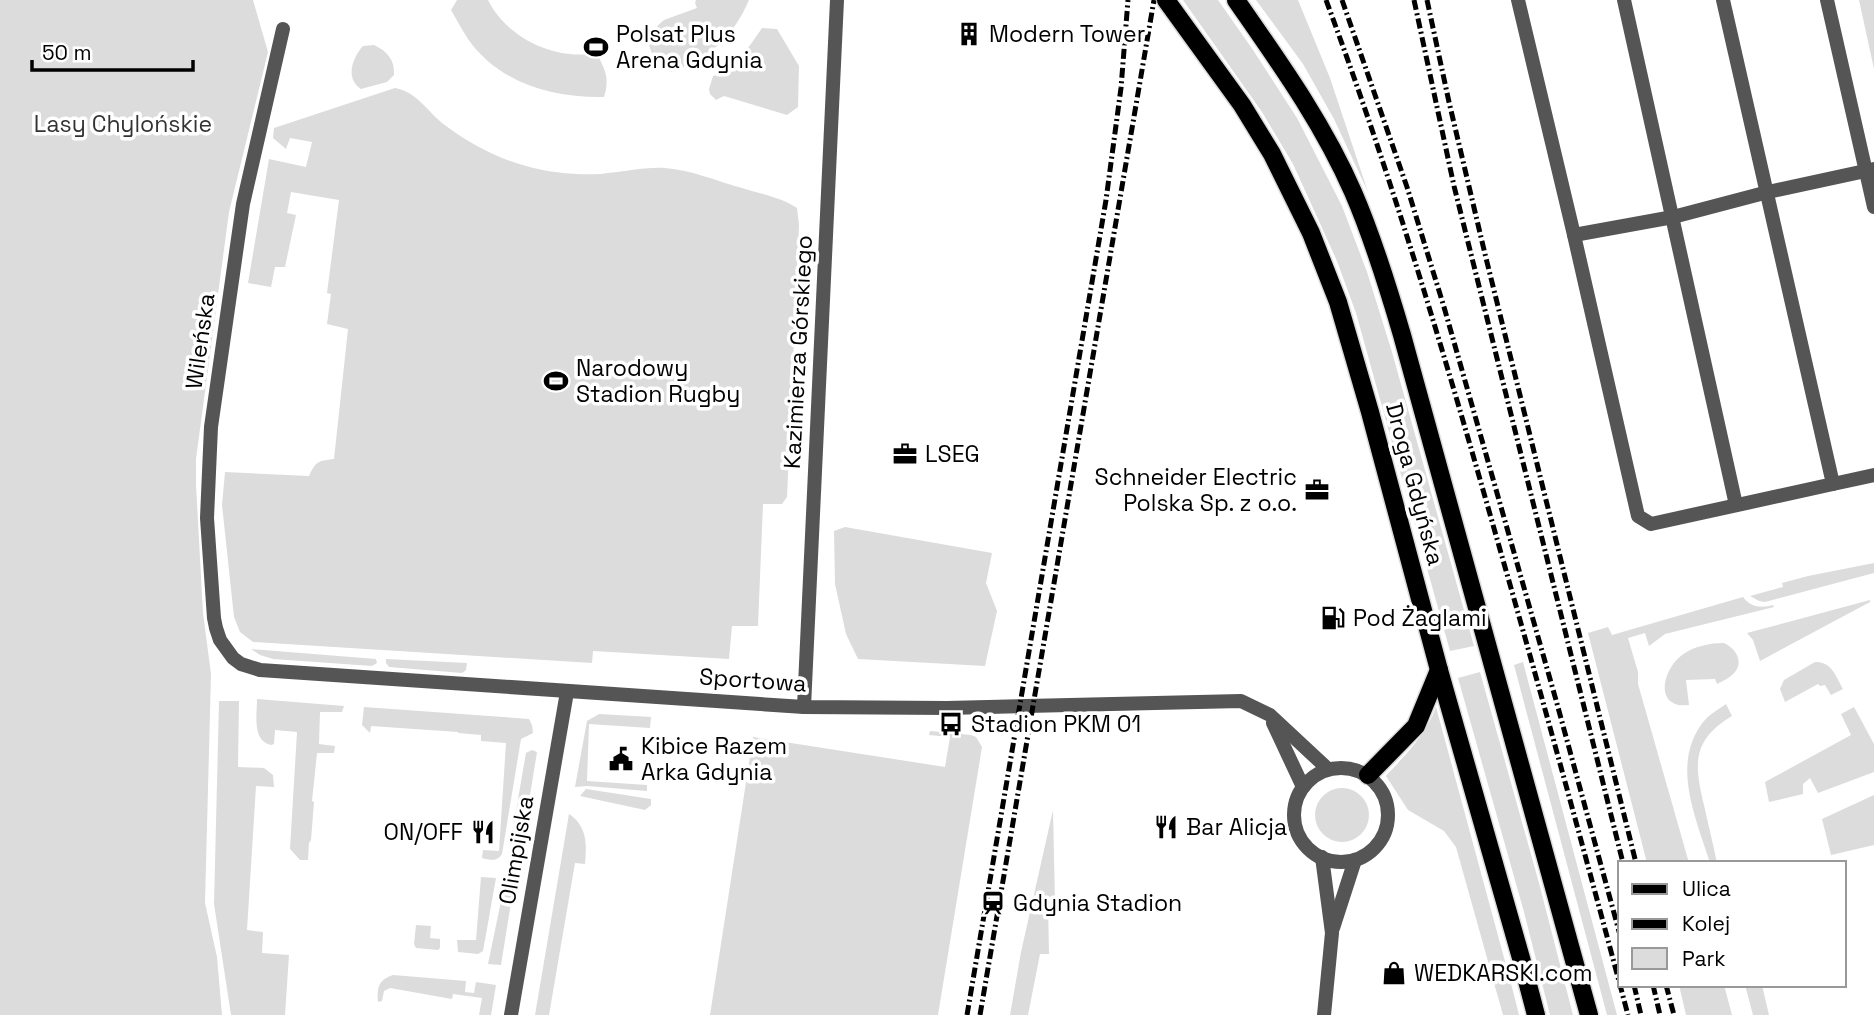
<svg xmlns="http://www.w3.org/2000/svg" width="1874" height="1015" font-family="'Space Grotesk',sans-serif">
<rect width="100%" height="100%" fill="#fff"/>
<g fill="#dcdcdc">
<path d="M0,0h253l15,52 -39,160 -33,247v26l7,128 8,61 -6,229 12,54 5,58h-222z"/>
<path d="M457,0h31c19,38 67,61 109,53 8,18 13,24 7,44 -52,1 -105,-14 -136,-58 -6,-9 -11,-19 -17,-29z"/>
<path d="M696,0h53c-17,39 -39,57 -78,72l-17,-13 -9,-25 9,-5 10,-9 33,-12 -2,-5z"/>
<path d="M1183,0h35l35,50 44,68 45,88 25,66 25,80 82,294 -24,5 -94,-338 -19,-52 -44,-97 -31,-52z"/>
<path d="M1256,0h42l32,78 38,114 -34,-73 -31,-55z"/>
<path d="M1859,0h15v69z"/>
<path d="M762,28l15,1 22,37 -1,41 -11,8 -63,-19 -8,4 -6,-6 -1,-5 4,-13c20,-4 38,-32 49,-48z"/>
<path d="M374,45c13,6 21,15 20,30l-7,7 -26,7c-16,-10 -9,-31 2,-43z"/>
<path d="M395,88c23,4 33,25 51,38 24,18 51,32 80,40 24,7 50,9 75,8 21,-2 42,-7 64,-6 27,2 51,13 77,20 19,6 39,9 55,20l2,17 -12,272 -5,7h-19l-5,122h-26l-3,33 -136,-8 -1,12 -339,-21 -13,-10 -6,-15 -12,-112 3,-33 84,4c7,-15 9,-15 25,-17l14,-130 -21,-5 4,-30 -4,-1 12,-93 -48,-8 -4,21 9,2 -11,52h-10l-4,20 -23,-4 21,-124 37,8 6,-25 -22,-4 -4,11 -13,-11 1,-10z"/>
<path d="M845,527l147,26 -6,30 11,28 -12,55 -127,-7 -12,-25 -11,-50 -1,-53z"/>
<path d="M1874,563v10l-109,29 -6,-1 -9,-5 33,-9 -1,-4 26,-7z"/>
<path d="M1743,597c8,11 19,11 30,8l1,2 -109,27 -16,12 -4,-13 -17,5 10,34v12l51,179h-42l-59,-230 20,-6 4,8z"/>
<path d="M1870,600v2l-110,59 -7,-21 -6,-7z"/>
<path d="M1724,643c13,6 21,21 8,32 -4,4 -10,6 -15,9l-2,-5 -29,1 3,25c-35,4 -27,-35 -7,-50 12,-9 28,-12 42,-12z"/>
<path d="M251,649l125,10 1,4 -5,3 -99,-7 -13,-4z"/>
<path d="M386,659l81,4 -1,7 -4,3 -73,-6 -3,-4z"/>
<path d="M1523,662l94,353h-10l-93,-350z"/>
<path d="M1815,662c16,-1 21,14 28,27l-12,6 -6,-10 -5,1 -2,-2 -33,18 -5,-13 4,-9z"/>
<path d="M1480,672l59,211 34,132h-23l-26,-103 -66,-234z"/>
<path d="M257,699l87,7 -2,6h-22l-1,32 16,2 -1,7h-17l-5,48 2,1 -3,38 -2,3 -1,17h-8l-10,-11 7,-117 -22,-2 -1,14 -3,1c-19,-4 -14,-30 -14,-46z"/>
<path d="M219,701h20l-1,66 26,1 9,7 1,12 -18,-1 -9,144 16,2 -1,21 27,2 -4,60h-54l-17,-111z"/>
<path d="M1726,704l6,12c-40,24 -38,48 -28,89 4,19 9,38 13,58h-7c-14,-45 -40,-100 -6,-142 6,-7 15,-12 22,-17z"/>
<path d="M364,707l165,12 3,6 1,8 -12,6 -19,115c-5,8 -11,6 -20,4l1,-8 16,1 7,-108 -25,-2v-6l-23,-2v-1l-87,-6 -1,7 -8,-8z"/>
<path d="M1436,707l77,284 6,24h-16l-47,-168 -12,-16 -36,-21 -22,-34c20,-22 40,-41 50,-69z"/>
<path d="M1854,707l20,37v28l-56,21 -8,-15 -7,6v10l-34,8 -4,-20 86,-47 -10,-21z"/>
<path d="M599,714l52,3 -1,11 -61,-4 -2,57 60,4v6l-60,-5 -12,1 12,-66z"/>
<path d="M930,731l41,4 5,2 6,10 -44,268h-228l43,-278 192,30 5,-30 -21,-2z"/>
<path d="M532,750l5,2 -13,80 -8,-1 -3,-3 13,-75z"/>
<circle cx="1342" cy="815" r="27"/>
<path d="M586,789l65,10v6l-6,5 -65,-14z"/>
<path d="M1874,795v50l-43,10 -9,-36z"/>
<path d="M1053,810l2,93 -7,1 1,50h-9l-12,61h-18l11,-63z"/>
<path d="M569,814c18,12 18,30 16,50l-10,-1 -26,152h-14z"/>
<path d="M511,853h8l-18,112 -13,-1z"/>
<path d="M481,877l15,1 -13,73 -5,3 -20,-2 -1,-12h19z"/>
<path d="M416,925l15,1 -1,12 10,1v9l-2,2 -22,-2 -2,-4z"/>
<path d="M393,975l73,6 -1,11 9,1 2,-11 20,3 -5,30h-12l3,-17 -29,-4 -1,5 -62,-11 -6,3 -2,10 -4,1c-1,-14 0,-22 15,-27z"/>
<path d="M1679,985h45l8,30h-46z"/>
<path d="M1745,985h17l7,30h-16z"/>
</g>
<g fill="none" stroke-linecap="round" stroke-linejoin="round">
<g stroke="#dbdbdb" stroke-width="21">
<g id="primary">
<path d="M1166,0l76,105 30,49 39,79 27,69 32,110 69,258 82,288 15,57"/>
<path d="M1236,0c43,62 87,123 117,192 20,46 35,95 49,143l187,680"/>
<path d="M1368,775l48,-49 23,-56"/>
</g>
</g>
<g stroke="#555" stroke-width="14">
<path d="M1518,0l56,235 64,281 13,8 182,-40 -110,-484"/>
<path d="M1624,0l112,505"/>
<path d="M1827,0l47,207"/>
<path d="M283,29l-40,175 -32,223 -2,45 -2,46 7,100 2,10 4,12 13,18 8,6 19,6 544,37"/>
<path d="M1574,235l99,-18 95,-25 106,-23"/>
<path d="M1833,484l41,-9"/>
<path d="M511,1015l56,-323"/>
</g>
<g stroke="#555" stroke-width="14">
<path d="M837,0l-33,707 143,1 294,-7 29,14 58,54"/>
<path d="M1273,723l30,64"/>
<circle cx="1341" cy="815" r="47"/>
<path d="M1322,857l10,76 -8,82"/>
<path d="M1333,928l22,-68"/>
</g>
<use href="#primary" stroke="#000" stroke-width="18"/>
<g stroke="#000" stroke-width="5" stroke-dasharray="10 3.5 2 3.5" stroke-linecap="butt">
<path d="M1326,0c68,183 122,366 175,553 44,154 86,308 127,462"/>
<path d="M1342,0l65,187 37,120 112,393 64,235"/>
<path d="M1414,0l40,186 169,677"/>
<path d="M1427,0l22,102 36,152 151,609"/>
<path d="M1634,985l7,30"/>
<path d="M1653,985l7,30"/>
<path d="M1666,985l8,30"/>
<path d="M967,1015l139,-815 15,-112 7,-88"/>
<path d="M980,1015l174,-1015"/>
</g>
</g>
<defs>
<g id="building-bare" transform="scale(1.89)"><path d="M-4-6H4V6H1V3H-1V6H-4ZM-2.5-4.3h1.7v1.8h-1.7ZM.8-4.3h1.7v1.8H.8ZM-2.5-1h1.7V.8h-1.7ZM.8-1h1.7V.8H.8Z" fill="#000" stroke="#fff" stroke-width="2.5" paint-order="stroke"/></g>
<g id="stadium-bare" transform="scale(1.89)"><path d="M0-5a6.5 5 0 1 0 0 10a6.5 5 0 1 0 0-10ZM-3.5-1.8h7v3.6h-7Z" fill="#000" stroke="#fff" stroke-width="2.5" paint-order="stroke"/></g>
<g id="office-bare" transform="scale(1.89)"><path d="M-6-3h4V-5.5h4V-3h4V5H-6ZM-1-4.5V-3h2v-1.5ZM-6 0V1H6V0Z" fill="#000" stroke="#fff" stroke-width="2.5" paint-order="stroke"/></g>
<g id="fuel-bare" transform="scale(1.89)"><path d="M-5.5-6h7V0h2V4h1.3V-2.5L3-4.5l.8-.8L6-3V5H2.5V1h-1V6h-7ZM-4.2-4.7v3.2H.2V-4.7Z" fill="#000" stroke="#fff" stroke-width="2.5" paint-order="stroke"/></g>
<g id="bus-bare" transform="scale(1.89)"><path d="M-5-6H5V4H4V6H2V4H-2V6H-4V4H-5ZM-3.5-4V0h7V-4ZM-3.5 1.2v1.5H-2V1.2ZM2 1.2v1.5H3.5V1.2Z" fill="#000" stroke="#fff" stroke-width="2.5" paint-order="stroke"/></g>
<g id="civic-bare" transform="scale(1.89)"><path d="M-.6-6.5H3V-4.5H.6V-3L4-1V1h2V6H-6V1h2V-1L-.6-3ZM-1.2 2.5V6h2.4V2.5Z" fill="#000" stroke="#fff" stroke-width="2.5" paint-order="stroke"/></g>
<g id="restaurant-bare" transform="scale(1.89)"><path d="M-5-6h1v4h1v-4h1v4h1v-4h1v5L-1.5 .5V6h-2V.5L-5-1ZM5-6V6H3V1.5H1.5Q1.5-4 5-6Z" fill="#000" stroke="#fff" stroke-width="2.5" paint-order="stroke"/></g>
<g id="station-bare" transform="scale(1.89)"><path d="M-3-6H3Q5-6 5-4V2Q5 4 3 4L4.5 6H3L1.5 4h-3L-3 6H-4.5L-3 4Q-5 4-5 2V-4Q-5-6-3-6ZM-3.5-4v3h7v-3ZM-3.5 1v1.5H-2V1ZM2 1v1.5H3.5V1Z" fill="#000" stroke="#fff" stroke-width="2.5" paint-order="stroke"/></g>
<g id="shop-bare" transform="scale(1.89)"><path d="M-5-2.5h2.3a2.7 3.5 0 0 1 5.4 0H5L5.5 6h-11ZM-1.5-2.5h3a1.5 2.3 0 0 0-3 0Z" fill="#000" stroke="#fff" stroke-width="2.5" paint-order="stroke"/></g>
</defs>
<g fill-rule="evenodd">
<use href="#building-bare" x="969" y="34"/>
<use href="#stadium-bare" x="596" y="47"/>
<use href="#stadium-bare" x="556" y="381"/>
<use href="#office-bare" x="905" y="454"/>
<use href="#office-bare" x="1317" y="490"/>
<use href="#fuel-bare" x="1333" y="618"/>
<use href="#bus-bare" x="951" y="724"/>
<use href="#civic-bare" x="621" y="759"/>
<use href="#restaurant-bare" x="1166" y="827"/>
<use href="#restaurant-bare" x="483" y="832"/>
<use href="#station-bare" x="993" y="903"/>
<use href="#shop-bare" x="1394" y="973"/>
</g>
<g text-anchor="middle" stroke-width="7" stroke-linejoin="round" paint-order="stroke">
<g font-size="23" fill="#000" stroke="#fff" text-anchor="start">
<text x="616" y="42">Polsat Plus<tspan x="616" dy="26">Arena Gdynia</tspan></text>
<text x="989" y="42">Modern Tower</text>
<text x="576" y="376">Narodowy<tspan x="576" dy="26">Stadion Rugby</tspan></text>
<text x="925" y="462">LSEG</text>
<text x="1297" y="485" text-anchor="end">Schneider Electric<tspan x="1297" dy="26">Polska Sp. z o.o.</tspan></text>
<text x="1353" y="626">Pod Żaglami</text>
<text x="971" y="732">Stadion PKM 01</text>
<text x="641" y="754">Kibice Razem<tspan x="641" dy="26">Arka Gdynia</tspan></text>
<text x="1186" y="835">Bar Alicja</text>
<text x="463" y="840" text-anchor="end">ON/OFF</text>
<text x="1013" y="911">Gdynia Stadion</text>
<text x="1414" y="981">WEDKARSKI.com</text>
</g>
<g font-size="23" fill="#333" stroke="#fff">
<text x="123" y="132">Lasy Chylońskie</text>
</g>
<g font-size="23" fill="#000" stroke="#fff">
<text transform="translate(200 341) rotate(-82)" y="8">Wileńska</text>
<text transform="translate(798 352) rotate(-87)" y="8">Kazimierza Górskiego</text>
<text transform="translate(1415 484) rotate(75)" y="8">Droga Gdyńska</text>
<text transform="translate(753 680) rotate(4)" y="8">Sportowa</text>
<text transform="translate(516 850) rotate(-80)" y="8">Olimpijska</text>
</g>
</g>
<rect x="1618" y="861" width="228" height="126" fill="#ffffff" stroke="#999999" stroke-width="2"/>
<rect x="1632" y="884" width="35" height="10" fill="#000000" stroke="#999999" stroke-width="2"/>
<text x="1682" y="896" font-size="21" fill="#000000">Ulica</text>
<rect x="1632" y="919" width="35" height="10" fill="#000000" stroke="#999999" stroke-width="2"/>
<text x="1682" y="931" font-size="21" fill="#000000">Kolej</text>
<rect x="1632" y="948" width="35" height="21" fill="#dcdcdc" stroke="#999999" stroke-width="2"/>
<text x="1682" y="966" font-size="21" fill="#000000">Park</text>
<path d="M32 60v10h161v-10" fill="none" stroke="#000000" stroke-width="3.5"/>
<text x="42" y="60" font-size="21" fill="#000000" stroke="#ffffff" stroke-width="5" paint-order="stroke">50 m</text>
</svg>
